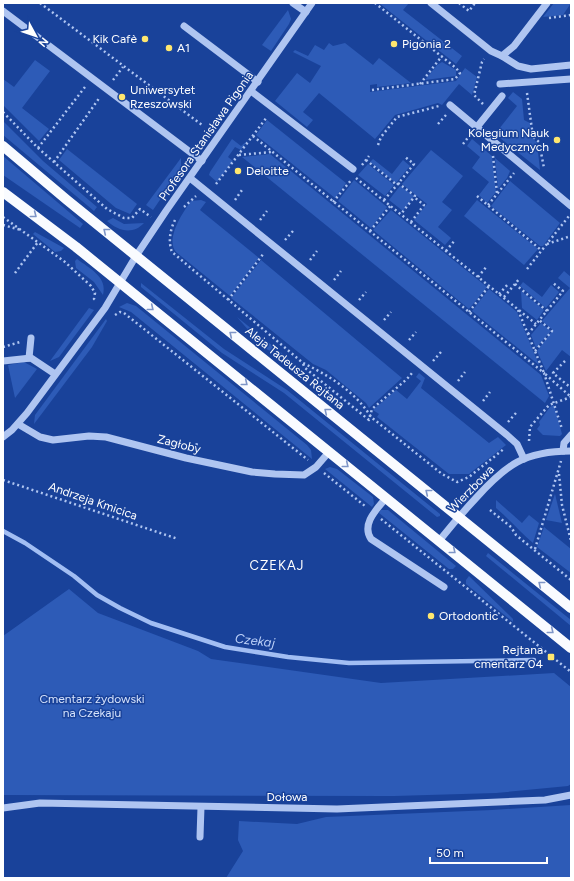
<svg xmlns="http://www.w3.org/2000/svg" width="574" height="881" font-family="Figtree,sans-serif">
<rect width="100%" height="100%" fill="#19429a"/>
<g fill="#2d5bb7">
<path d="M379,3h30l-6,7 59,46 -6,8z"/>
<path d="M554,3h17l-8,12 -20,2z"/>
<path d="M288,10l3,9 -2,5 -18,27 -9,-6z"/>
<path d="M329,43l4,3 12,-3 28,22 6,-7 32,25 -34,4v-3l-7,1v7l86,-11 9,-13 12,9 -5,18 -13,-11 -17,21 -4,-2 -43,12 -20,24 -56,-46 -16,19 10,8 -6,7 -32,-26 22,-28 13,10 11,-17 -28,-14 2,-2 13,6 7,-11 9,5z"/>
<path d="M35,60l15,11 -28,37 27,21 -10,12 -36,-36v-26l11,8z"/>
<path d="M442,62l14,8v6l-31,4 12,-15z"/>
<path d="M513,92l9,7 2,21 6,3 1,13 6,7 3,27 -45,-36 22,-28 -9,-8z"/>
<path d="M267,120l79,63 -11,15 -79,-63z"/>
<path d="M3,121l40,40 54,46 -3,4 -91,-76z"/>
<path d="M232,139l9,7 6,-5 -6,9 -6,-3 -7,10 5,4 -16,21 -8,-7 1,-3z"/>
<path d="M472,139l20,17 4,36 -9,11 -8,-8 10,-13 -17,-14 8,-11 -13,-11z"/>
<path d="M67,149l70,55 -7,10 -14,-6 -57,-48z"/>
<path d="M431,150l32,26 -21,26 10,8 -14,17 13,11 -6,7 -31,-25 13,-16 -25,-20z"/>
<path d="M270,154l271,221 8,21 -4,7 -303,-246z"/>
<path d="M3,156l80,68 -3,4 -77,-53z"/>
<path d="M181,158v11l-28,41 -7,-5z"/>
<path d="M495,158l15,13 -3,7 -9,11z"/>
<path d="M373,159l19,15 11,-14 7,6 -14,17 -26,-21z"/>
<path d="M368,164l26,21 -9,11 -27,-21z"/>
<path d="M354,180l33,27 -16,21 -33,-27z"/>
<path d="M510,181l50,42 -17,23h-3l-49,-40z"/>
<path d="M400,186l14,10 -11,15 -14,-11z"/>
<path d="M201,200l5,2 -6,8 59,48 -29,38 -54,-44c-11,-13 7,-40 15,-51z"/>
<path d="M477,200l61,49 -14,16 -60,-49z"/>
<path d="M391,210l96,77 -18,22 -96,-79z"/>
<path d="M113,218l11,6 20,-1c-11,12 -26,8 -37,-2z"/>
<path d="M35,232l29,16 -3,3 -6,1 -22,-18z"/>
<path d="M77,259c12,9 31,18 26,36l-9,-13 -18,-14 -1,-7z"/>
<path d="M261,260l141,118 -33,30 -3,-5 -40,-33 -13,-6 -82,-66z"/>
<path d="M564,271l7,6v80l-9,-7 -16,21 -9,-20 16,-21 -11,-9 28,-33 -12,-10z"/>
<path d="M523,282l19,15 9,-12 8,7 -13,16 -26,-22z"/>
<path d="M141,283l83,66 63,41 153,124v2l-3,1 -153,-124 -62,-40 -81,-66z"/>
<path d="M489,289l28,23 22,53 -67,-54z"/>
<path d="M521,291l23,19 -7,10 -15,-12z"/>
<path d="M127,303l9,3 171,139 4,5 1,9 -181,-147 -12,-5z"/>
<path d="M89,308l5,2 -35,47 -9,4z"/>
<path d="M237,317l57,46 -1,1 -30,-17z"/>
<path d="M106,319l1,2 -15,26 -58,77 1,-9z"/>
<path d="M541,323l10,8 -15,17 -5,-13z"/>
<path d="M24,362l13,7 -22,29 -7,-33z"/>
<path d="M419,373l6,5 -4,10 68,55 9,-6 8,8 -37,29h-20l-72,-57 2,-3 -6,-4 23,-20 11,9 14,-18 -5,-4z"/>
<path d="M554,405l8,29 -2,2 -17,-1 -6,-6 3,-4 -1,-3 11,-15z"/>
<path d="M330,467l7,2 36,28 1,7 -2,3 -47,-38z"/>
<path d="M555,494l7,29 -16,-3z"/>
<path d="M496,500l26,23 7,-8 10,8 -6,20c-13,-11 -24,-24 -37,-35z"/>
<path d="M381,510h7l68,56 -3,3h-4l-70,-56z"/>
<path d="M544,527l27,22v24l-34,-26z"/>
<path d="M488,553l83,67v6l-85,-70z"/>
<path d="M469,576l44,43v3l-47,-38v-4z"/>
<path d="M69,589l29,24 100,38 13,8 170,24 173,-10 17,14v97l-3,2 -72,7 -102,3 -391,-1v-159z"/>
<path d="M571,805v73h-345l17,-27 -5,-11 1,-19 58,3 29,-7 166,-7z"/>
</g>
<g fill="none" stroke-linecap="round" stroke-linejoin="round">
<path stroke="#a2bef3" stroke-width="4.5" d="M3,531l22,12 49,33 23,19 23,13 31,15 74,24 63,10 61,6 185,-3"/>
<g stroke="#afc5f1" stroke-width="2.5" stroke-dasharray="2 3" stroke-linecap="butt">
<path d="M40,3l162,122"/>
<path d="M459,3l10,8 6,-8"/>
<path d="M549,18l22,-3"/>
<path d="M113,80l10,-13"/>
<path d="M420,84l22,-28"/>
<path d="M372,90l83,-11 5,-6 -4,-5 -81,-65"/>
<path d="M527,93l6,44 6,5 5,26"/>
<path d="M483,104l-9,-9 8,-33 2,-3"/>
<path d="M3,112l35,36 69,61 17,9h8l8,-9 11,8"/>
<path d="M438,124l8,-9"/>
<path d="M253,136l291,237 18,56"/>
<path d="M463,144l7,-9"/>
<path d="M378,145l3,-8 16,-20 42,-11"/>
<path d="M38,148l47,-61"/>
<path d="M239,155l32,-3"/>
<path d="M493,156l4,37"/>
<path d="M366,160l31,25 17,-21 -10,-8"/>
<path d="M54,162l46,-65"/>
<path d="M362,165l7,-9"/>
<path d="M356,178l180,146"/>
<path d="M398,183l17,13 -14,18"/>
<path d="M216,184l51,-67"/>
<path d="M477,196l64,54"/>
<path d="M235,200l7,-10"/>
<path d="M384,200l13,-15"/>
<path d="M333,202l19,-23"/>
<path d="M488,205l26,-32"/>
<path d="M184,207l12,-11"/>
<path d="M3,217l62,45 26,24 4,7 -1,6 3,2"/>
<path d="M175,220c-5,10 -7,22 -3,32l131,111c25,12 53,29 68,54l71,57 15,8 12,-5 36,-29"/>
<path d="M260,220l7,-9"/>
<path d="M411,222l13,-17 -10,-8"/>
<path d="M3,225l18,5"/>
<path d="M370,231l21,-26"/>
<path d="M285,240l8,-9"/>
<path d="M547,244l24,-8"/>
<path d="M446,251l9,-11"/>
<path d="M310,260l7,-9"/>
<path d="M527,269l42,-53"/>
<path d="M15,273l23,-31"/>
<path d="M478,277l9,-11"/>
<path d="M334,280l7,-9"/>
<path d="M515,284l32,27"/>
<path d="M499,294l10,-11"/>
<path d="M504,297l16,-19"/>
<path d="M228,300l36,-47"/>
<path d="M359,300l7,-8"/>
<path d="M518,310l26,63 27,24"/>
<path d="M469,312l20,-26"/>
<path d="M115,315l5,-3 4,1 184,147"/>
<path d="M384,320l7,-8"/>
<path d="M528,334l35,-43 -10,-8"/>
<path d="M409,340l7,-8"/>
<path d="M3,347l17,-5"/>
<path d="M535,351l17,-20 -13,-11"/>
<path d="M433,361l8,-9"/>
<path d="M565,361l-12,12 18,15"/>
<path d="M303,364l2,4 64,52 3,-11 35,-30 5,-6"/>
<path d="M458,381l7,-9"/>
<path d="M483,401l7,-9"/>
<path d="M508,422l8,-9"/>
<path d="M529,441l1,-14 19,-22 22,-8"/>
<path d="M195,450l2,-7"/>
<path d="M324,473l41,33"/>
<path d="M559,474l3,31 9,36"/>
<path d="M3,480l175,59"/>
<path d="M490,510l21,17 5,8 55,45"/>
<path d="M381,519l190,153"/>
<path d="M535,549l26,-88"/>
</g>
<g stroke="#afc5f1" stroke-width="7">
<path d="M293,3l13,9"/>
<path d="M431,3l60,48 11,5 12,-10 33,-43"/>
<path d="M3,11l199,150"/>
<path d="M184,26l74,56"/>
<path d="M502,56l16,10 13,3 40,-4"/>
<path d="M500,84l71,-5"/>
<path d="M251,91l102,78"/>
<path d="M450,105l121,101"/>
<path d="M477,127l25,-31"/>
<path d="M190,178l317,257 10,9 7,15"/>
<path d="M29,358l2,-20"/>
<path d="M3,361l28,-3 24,16"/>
<path d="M18,424l22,13 13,3 36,-4 17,1 80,21 66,14 23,2 29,1 12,-8 13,-15"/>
<path d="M3,437l9,-7 15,-17 78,-105 31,-52 30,-45 146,-208"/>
<path d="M563,451l1,-8 7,-8"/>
<path d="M386,498c-9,11 -25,26 -15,41l73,48"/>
<path d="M439,541c12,-15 24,-29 37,-43 30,-33 48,-47 95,-47"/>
<path d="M3,808l37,-5 297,6 208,-9 26,-5"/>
<path d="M200,837l1,-30"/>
</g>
<g stroke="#f9fbff" stroke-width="10">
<path d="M3,146l64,54 504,408"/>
<path d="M3,192l73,55 495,401"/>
</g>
</g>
<defs><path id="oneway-chevron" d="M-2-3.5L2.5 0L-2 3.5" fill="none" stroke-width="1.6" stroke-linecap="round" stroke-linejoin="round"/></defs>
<g stroke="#7e95c7">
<use href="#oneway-chevron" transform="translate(34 215) rotate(38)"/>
<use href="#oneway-chevron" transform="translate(106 231) rotate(-141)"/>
<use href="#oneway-chevron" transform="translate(151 308) rotate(39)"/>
<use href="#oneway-chevron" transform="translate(232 334) rotate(-141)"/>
<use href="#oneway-chevron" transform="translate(245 383) rotate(39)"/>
<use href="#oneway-chevron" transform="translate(327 411) rotate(-141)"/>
<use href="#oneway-chevron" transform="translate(346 465) rotate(39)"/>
<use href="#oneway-chevron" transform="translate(428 492) rotate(-141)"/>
<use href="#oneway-chevron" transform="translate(453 551) rotate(39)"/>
<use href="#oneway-chevron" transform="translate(541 584) rotate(-141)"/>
<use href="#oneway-chevron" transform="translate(551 631) rotate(39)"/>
</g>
<g fill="#ffe76f" stroke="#19429a" stroke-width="1.5">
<circle cx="145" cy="39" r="4"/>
<circle cx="394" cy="44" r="4"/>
<circle cx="169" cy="48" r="4"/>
<circle cx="122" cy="97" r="4"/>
<circle cx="557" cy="140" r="4"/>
<circle cx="238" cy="171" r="4"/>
<circle cx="431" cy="616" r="4"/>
<rect x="547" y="653" width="8" height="8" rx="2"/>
</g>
<g text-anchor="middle" stroke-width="3" stroke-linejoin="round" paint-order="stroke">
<g font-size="12" fill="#fff" stroke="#19429a" text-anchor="start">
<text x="137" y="43" text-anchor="end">Kik Cafè</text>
<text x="402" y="48">Pigonia 2</text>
<text x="177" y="52">A1</text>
<text x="130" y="94">Uniwersytet<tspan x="130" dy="14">Rzeszowski</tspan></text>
<text x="549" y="137" text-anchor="end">Kolegium Nauk<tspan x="549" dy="14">Medycznych</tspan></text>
<text x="246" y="175">Deloitte</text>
<text x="439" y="620">Ortodontic</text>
<text x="543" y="654" text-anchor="end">Rejtana<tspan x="543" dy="14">cmentarz 04</tspan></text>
</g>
<g font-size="12" fill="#fff" stroke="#19429a">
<text transform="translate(206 136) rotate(-55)" y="4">Profesora Stanisława Pigonia</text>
<text transform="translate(295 368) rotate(39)" y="4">Aleja Tadeusza Rejtana</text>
<text transform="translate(179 444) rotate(14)" y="4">Zagłoby</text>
<text transform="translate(471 489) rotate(-46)" y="4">Wierzbowa</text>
<text transform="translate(93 501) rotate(19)" y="4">Andrzeja Kmicica</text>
<text x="287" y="801">Dołowa</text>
</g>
<g font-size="12" fill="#d6e3fc" stroke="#19429a">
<text x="92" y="703">Cmentarz żydowski<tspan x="92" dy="14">na Czekaju</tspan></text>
</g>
<g font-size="13" letter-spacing="1" fill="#fff" stroke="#19429a">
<text x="277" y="570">CZEKAJ</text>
</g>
<g font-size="13" font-style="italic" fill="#bbd0f8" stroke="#19429a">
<text transform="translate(255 640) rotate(7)" y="5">Czekaj</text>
</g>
</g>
<rect width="574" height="881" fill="none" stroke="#ffffff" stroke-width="8"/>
<g transform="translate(36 36) rotate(130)" stroke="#19429a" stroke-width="3" paint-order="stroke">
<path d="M0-3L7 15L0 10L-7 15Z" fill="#ffffff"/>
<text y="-6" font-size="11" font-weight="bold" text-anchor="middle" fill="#ffffff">N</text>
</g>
<path d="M430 857v6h117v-6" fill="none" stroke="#ffffff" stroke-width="2"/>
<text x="436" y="857" font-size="12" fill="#ffffff" stroke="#19429a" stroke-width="3" paint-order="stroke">50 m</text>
</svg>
